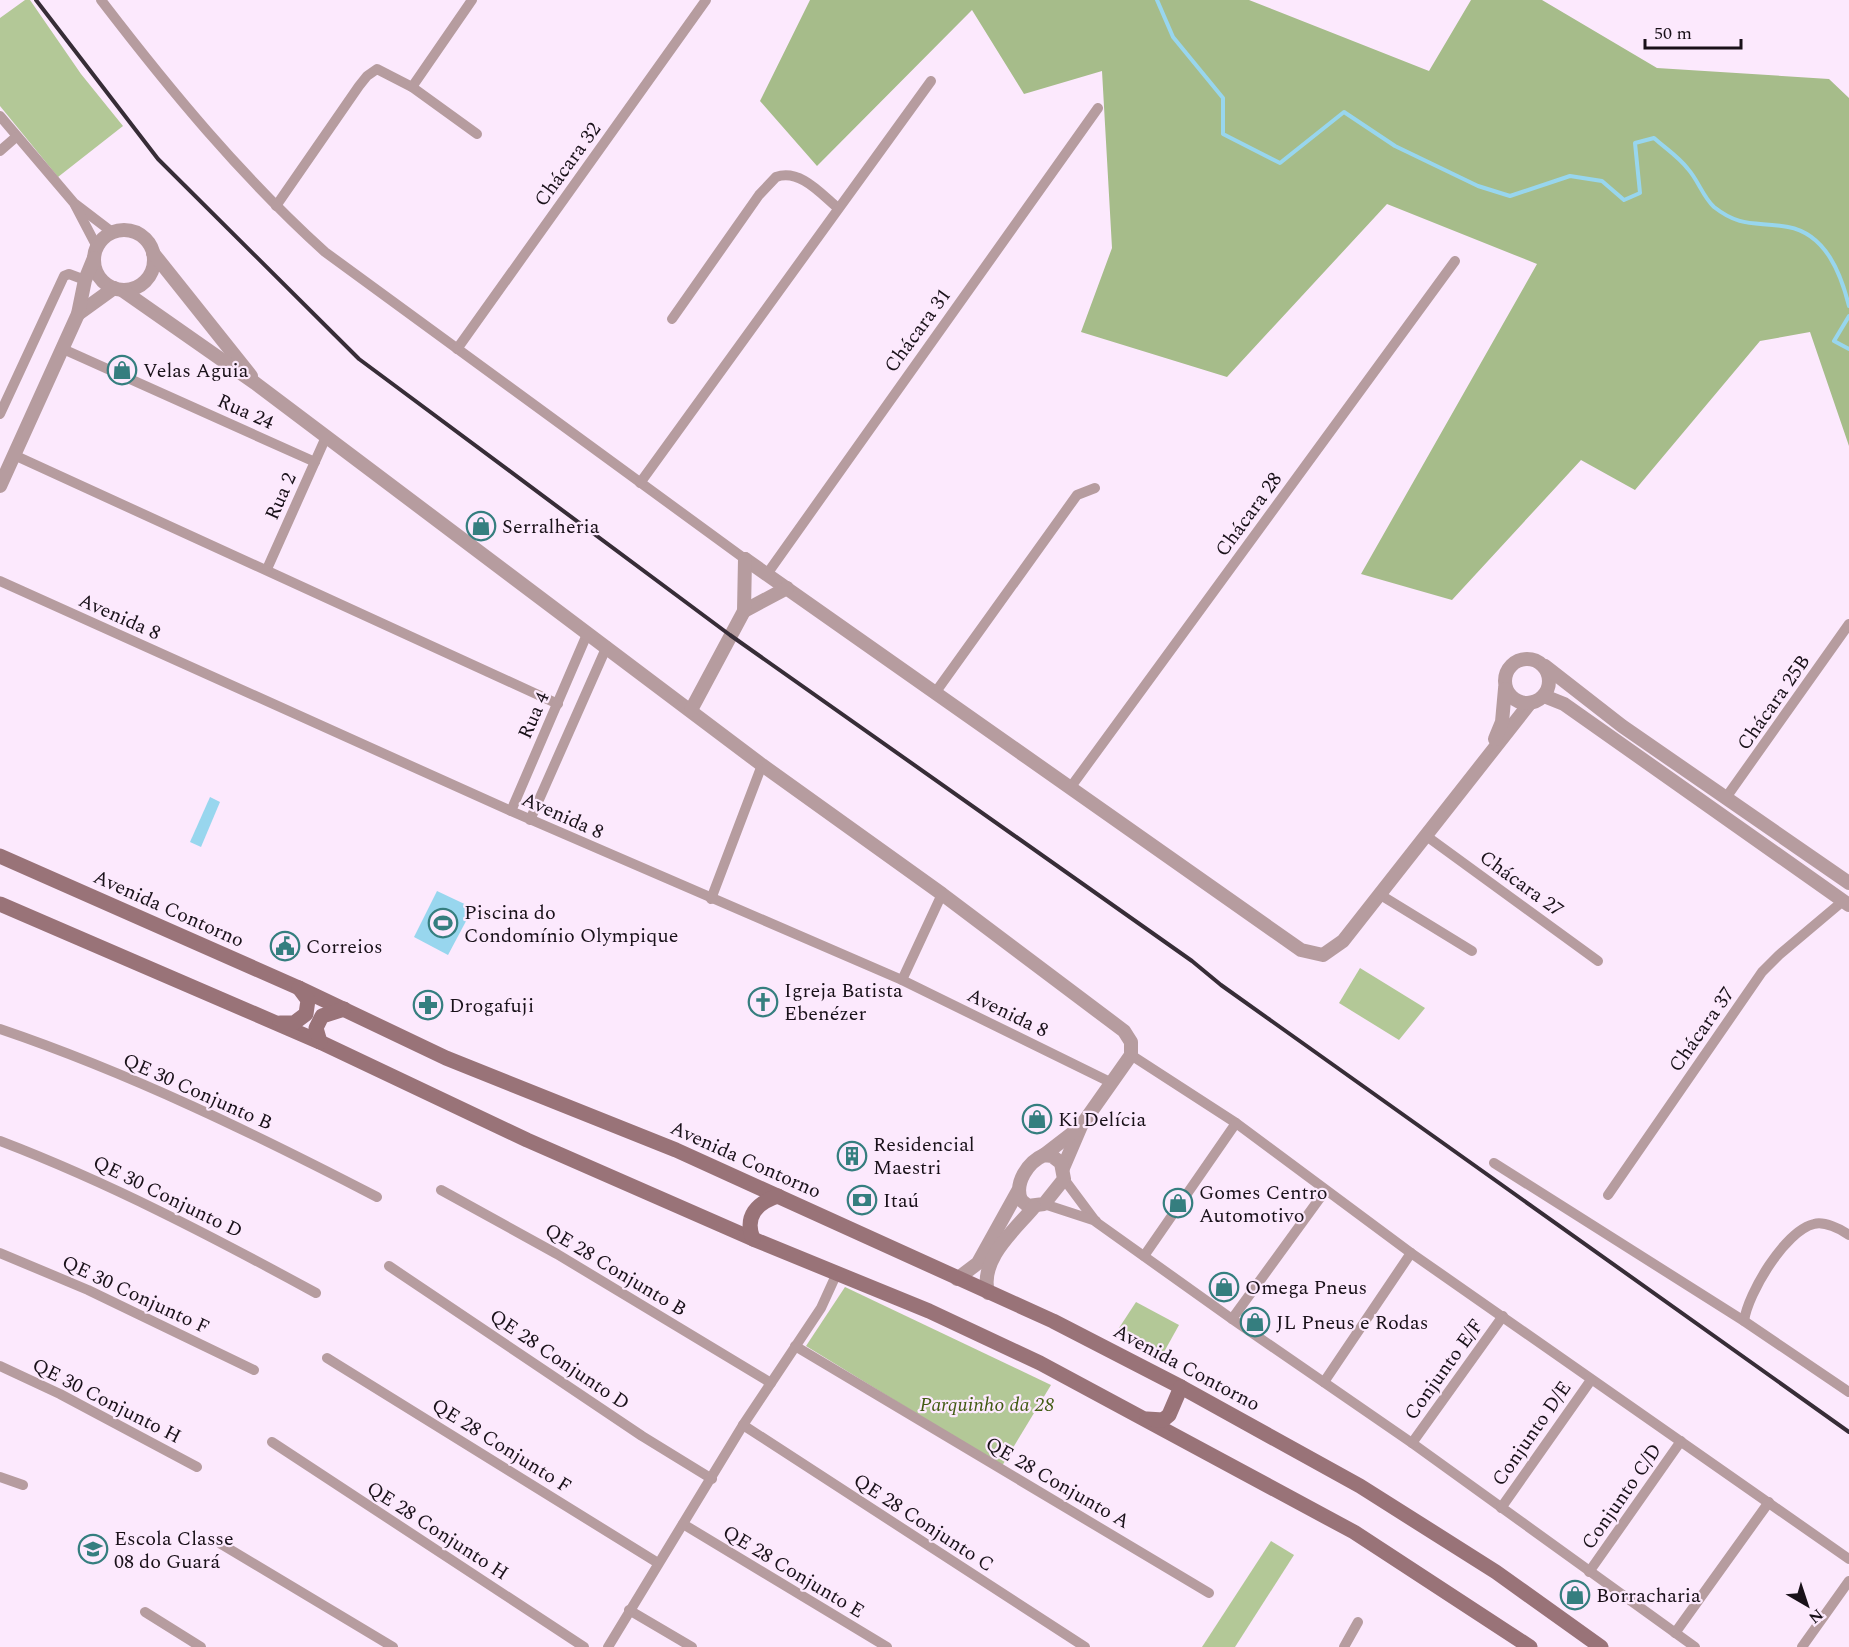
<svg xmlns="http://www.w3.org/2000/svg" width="1849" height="1647" font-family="Spectral,serif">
<rect width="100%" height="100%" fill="#fce9fd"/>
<g fill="#b3c897">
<path d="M25,0h5l51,74 42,52 -65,51 -58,-71v-88z"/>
<path d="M1360,968l65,40 -26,32 -60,-37z"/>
<path d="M845,1287l206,98 -49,81 -196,-120z"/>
<path d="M1136,1302l43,23 -15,27 -45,-24z"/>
<path d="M1271,1541l23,14 -59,92h-33z"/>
</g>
<path fill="#a6bc8a" d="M810,0h439l180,71 42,-71h71l115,68 172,11 20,19v348l-39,-114 -50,9 -125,149 -54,-30 -129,140 -91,-26 176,-310 -150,-60 -160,173 -146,-45 31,-84 -10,-177 -78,23 -52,-84 -155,156 -57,-65z"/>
<g fill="#98d6ee">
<path d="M210,797l10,5 -19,45 -11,-5z"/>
<path d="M437,891l36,17 -25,47 -34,-18z"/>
</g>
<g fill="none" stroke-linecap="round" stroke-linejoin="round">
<g stroke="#98d6ee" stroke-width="4">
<path d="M1157,0l16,37 50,61v36l57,29 64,-51 51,34 83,40 32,10 60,-20 32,5 22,19 16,-7 -5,-50 19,-5c11,10 25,19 34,31 10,11 15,28 26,38 28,22 43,14 74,20 38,7 53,47 61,79"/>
<path d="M1849,316l-15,25 15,8"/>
</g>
<g stroke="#b69c9f" stroke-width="10">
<path d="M101,0c69,90 140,176 224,252l420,307"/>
<path d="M412,87l60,-87"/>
<path d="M0,116l74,87 38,29"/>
<path d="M0,151l16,-14"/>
<path d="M75,205l22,42"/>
<path d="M276,206l83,-120 8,-10 10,-7 35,18 65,47"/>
<path d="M672,319l87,-124 17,-18c24,-9 46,18 62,31"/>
<path d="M63,349l252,113"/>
<path d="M457,349l249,-349"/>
<path d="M0,414l64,-138 5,-2 16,6"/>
<path d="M14,455l544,249"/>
<path d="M640,483l291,-402"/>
<path d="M267,569l59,-132"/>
<path d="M767,574l331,-466"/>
<path d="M0,581l511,230 391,169 210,103"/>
<path d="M935,693l142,-198 18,-7"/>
<path d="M1070,788l385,-527"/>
<path d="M1725,799l124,-175"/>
<path d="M511,811l77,-179"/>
<path d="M530,820l77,-174"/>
<path d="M1425,835l173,126"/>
<path d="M1379,894l93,57"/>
<path d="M711,899l51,-134"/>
<path d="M902,980l40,-86"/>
<path d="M0,1029c130,44 255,105 377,168"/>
<path d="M1131,1055l105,68 175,130 438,306"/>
<path d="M0,1141c110,42 213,96 316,152"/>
<path d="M1494,1163l250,158 105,71"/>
<path d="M1064,1179l32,43 136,97 180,124 283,204"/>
<path d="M441,1190l116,64 214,129"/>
<path d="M1608,1195l154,-223 17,-17 64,-54"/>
<path d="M1044,1204l52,17"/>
<path d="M0,1253l88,37 166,80"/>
<path d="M1144,1256l92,-133"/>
<path d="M389,1266l253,170 70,43"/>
<path d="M1232,1319l93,-128"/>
<path d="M1744,1321c4,-28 41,-90 70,-97 10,-3 27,5 35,11"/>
<path d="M795,1346l414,247"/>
<path d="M327,1358l331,205"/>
<path d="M0,1366l60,28 137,73"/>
<path d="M1324,1382l87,-129"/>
<path d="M743,1425l342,222"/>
<path d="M272,1442l312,205"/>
<path d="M1412,1443l91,-127"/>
<path d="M0,1477l23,8"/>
<path d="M1501,1508l90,-128"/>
<path d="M683,1524l204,123"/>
<path d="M221,1544l172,103"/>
<path d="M1589,1572l92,-131"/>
<path d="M629,1610l63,37"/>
<path d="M145,1612l56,35"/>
<path d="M1675,1633l94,-131"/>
<path d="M608,1647l135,-222 78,-117 16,-35"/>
<path d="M1344,1647l14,-25"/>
<path d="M1802,1647l47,-66"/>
</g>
<g stroke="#b69c9f" stroke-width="14">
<circle cx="124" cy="260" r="30"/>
<path d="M153,253l98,123"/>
<path d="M122,290l133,93 507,382 180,129 182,137 7,11v13l-50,71 -18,42"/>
<path d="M78,314l36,-26"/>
<path d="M0,486l78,-172 7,-34 9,-22"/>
<path d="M745,559l556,391 22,5 20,-14 187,-238"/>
<path d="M744,611l43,-23"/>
<circle cx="1527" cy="681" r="22"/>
<path d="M1545,666l77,60 227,157"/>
<path d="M1544,696l20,8 285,201"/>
<path d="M691,710l53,-99 1,-52"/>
<path d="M1495,739l7,-17 3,-33"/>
<path d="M1044,1155l8,1 9,7 3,16 -20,25 -16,2 -7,-6c-7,-17 7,-38 23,-45z"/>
<path d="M1044,1155l35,-27"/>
<path d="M957,1279l21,-16 40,-72"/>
<path d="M988,1293c-9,-34 27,-63 46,-86"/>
</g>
<g stroke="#997378" stroke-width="15">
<path d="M0,856l299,132 147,70 230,92 377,171 128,66 179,99 136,86 105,75"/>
<path d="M0,904l320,138 207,98 226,99 176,72 111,52 314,169 176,115"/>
<path d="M280,1023h14l12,-9 2,-14 -9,-12"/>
<path d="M320,1042l-4,-14 6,-12 22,-7"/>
<path d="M753,1239c-9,-23 4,-36 25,-43"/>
<path d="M1147,1419l16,1 6,-5 12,-28"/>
</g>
<path stroke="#372d37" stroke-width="4" d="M36,0l122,159 201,200 371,276 462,326 29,24 628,447"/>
</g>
<defs>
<g id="shop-ring" transform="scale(1.5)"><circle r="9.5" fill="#fce9fd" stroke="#357e7f" stroke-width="1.5"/><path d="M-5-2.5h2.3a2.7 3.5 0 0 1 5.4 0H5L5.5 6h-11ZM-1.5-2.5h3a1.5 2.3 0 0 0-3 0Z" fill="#357e7f"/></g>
<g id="stadium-ring" transform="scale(1.5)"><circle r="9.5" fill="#fce9fd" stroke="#357e7f" stroke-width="1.5"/><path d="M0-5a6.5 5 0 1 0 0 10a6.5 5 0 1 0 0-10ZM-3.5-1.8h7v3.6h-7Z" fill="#357e7f"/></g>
<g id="civic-ring" transform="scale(1.5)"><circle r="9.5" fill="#fce9fd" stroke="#357e7f" stroke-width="1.5"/><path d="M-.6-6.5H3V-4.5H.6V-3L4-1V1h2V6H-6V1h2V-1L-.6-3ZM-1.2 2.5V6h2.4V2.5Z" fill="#357e7f"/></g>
<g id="church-ring" transform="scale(1.5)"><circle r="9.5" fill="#fce9fd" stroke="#357e7f" stroke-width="1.5"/><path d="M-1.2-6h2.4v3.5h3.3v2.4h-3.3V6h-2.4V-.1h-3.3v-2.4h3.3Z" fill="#357e7f"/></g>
<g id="pharmacy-ring" transform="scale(1.5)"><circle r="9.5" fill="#fce9fd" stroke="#357e7f" stroke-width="1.5"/><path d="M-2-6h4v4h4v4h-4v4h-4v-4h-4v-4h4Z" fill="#357e7f"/></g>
<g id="building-ring" transform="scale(1.5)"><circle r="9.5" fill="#fce9fd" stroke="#357e7f" stroke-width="1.5"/><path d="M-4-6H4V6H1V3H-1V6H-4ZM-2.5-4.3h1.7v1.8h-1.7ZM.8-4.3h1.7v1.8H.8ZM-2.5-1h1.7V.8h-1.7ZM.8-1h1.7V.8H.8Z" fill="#357e7f"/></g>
<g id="bank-ring" transform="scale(1.5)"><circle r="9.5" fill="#fce9fd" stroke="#357e7f" stroke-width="1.5"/><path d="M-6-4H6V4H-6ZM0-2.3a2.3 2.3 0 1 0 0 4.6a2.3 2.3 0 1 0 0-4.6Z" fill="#357e7f"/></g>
<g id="school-ring" transform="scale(1.5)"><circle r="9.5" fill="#fce9fd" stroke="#357e7f" stroke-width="1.5"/><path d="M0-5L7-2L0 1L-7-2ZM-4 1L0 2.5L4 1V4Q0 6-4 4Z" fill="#357e7f"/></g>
</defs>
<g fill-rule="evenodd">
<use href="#shop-ring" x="122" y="370"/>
<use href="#shop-ring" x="481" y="526"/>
<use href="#stadium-ring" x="443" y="923"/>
<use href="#civic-ring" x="285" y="946"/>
<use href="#church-ring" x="763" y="1002"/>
<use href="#pharmacy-ring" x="428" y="1005"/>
<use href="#shop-ring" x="1037" y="1119"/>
<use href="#building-ring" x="852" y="1156"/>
<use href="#bank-ring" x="862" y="1200"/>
<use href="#shop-ring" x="1178" y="1203"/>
<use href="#shop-ring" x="1224" y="1287"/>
<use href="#shop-ring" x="1255" y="1322"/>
<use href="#school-ring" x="93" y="1549"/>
<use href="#shop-ring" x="1575" y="1595"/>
</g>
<g text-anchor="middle" stroke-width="4.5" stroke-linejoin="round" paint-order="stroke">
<g font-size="20" fill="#191119" stroke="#fce9fd">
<text transform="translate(567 164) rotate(-54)" y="7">Chácara 32</text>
<text transform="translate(917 330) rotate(-54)" y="7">Chácara 31</text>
<text transform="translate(246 411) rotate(24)" y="7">Rua 24</text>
<text transform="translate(280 496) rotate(-66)" y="7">Rua 2</text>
<text transform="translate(1248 514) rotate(-54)" y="7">Chácara 28</text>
<text transform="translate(120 616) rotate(24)" y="7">Avenida 8</text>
<text transform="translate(1773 702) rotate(-55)" y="7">Chácara 25B</text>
<text transform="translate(533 715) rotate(-66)" y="7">Rua 4</text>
<text transform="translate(563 815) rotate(24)" y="7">Avenida 8</text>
<text transform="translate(1522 883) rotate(36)" y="7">Chácara 27</text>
<text transform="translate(169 908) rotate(24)" y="7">Avenida Contorno</text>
<text transform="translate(1008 1012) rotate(26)" y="7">Avenida 8</text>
<text transform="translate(1701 1029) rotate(-55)" y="7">Chácara 37</text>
<text transform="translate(198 1091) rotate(24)" y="7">QE 30 Conjunto B</text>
<text transform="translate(746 1159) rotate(24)" y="7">Avenida Contorno</text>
<text transform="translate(168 1196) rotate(26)" y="7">QE 30 Conjunto D</text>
<text transform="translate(616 1269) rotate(31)" y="7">QE 28 Conjunto B</text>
<text transform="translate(136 1294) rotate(25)" y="7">QE 30 Conjunto F</text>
<text transform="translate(560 1359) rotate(34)" y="7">QE 28 Conjunto D</text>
<text transform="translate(1187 1367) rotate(28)" y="7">Avenida Contorno</text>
<text transform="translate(1443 1369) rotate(-54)" y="7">Conjunto E/F</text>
<text transform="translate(107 1400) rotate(27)" y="7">QE 30 Conjunto H</text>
<text transform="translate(1531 1433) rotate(-55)" y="7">Conjunto D/E</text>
<text transform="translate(502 1445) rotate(32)" y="7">QE 28 Conjunto F</text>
<text transform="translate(1058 1482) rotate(30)" y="7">QE 28 Conjunto A</text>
<text transform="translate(1621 1496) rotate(-55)" y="7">Conjunto C/D</text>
<text transform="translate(924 1522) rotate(33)" y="7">QE 28 Conjunto C</text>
<text transform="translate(438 1530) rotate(33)" y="7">QE 28 Conjunto H</text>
<text transform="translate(794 1571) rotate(31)" y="7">QE 28 Conjunto E</text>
</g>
<g font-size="20" fill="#191119" stroke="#fce9fd" text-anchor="start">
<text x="143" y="377">Velas Aguia</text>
<text x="502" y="533">Serralheria</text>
<text x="464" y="919">Piscina do<tspan x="464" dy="23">Condomínio Olympique</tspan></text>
<text x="306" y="953">Correios</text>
<text x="784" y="997">Igreja Batista<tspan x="784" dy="23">Ebenézer</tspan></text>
<text x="449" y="1012">Drogafuji</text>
<text x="1058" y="1126">Ki Delícia</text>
<text x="873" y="1151">Residencial<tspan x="873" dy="23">Maestri</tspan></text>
<text x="1199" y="1199">Gomes Centro<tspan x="1199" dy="23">Automotivo</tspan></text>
<text x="883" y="1207">Itaú</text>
<text x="1245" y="1294">Omega Pneus</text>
<text x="1276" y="1329">JL Pneus e Rodas</text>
<text x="114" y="1545">Escola Classe<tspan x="114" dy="23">08 do Guará</tspan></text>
<text x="1596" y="1602">Borracharia</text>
</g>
<g font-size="20" font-style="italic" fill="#415b12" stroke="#fce9fd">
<text x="987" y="1411">Parquinho da 28</text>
</g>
</g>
<g transform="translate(1807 1605) rotate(141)" stroke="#fce9fd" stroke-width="4.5" paint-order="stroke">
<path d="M0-4.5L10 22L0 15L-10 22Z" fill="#191119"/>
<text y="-9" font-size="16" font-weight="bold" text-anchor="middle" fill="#191119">N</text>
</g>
<path d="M1645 39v9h96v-9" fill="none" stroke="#191119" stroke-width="3"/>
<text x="1654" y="39" font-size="18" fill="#191119" stroke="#fce9fd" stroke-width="4.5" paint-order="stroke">50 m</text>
</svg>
